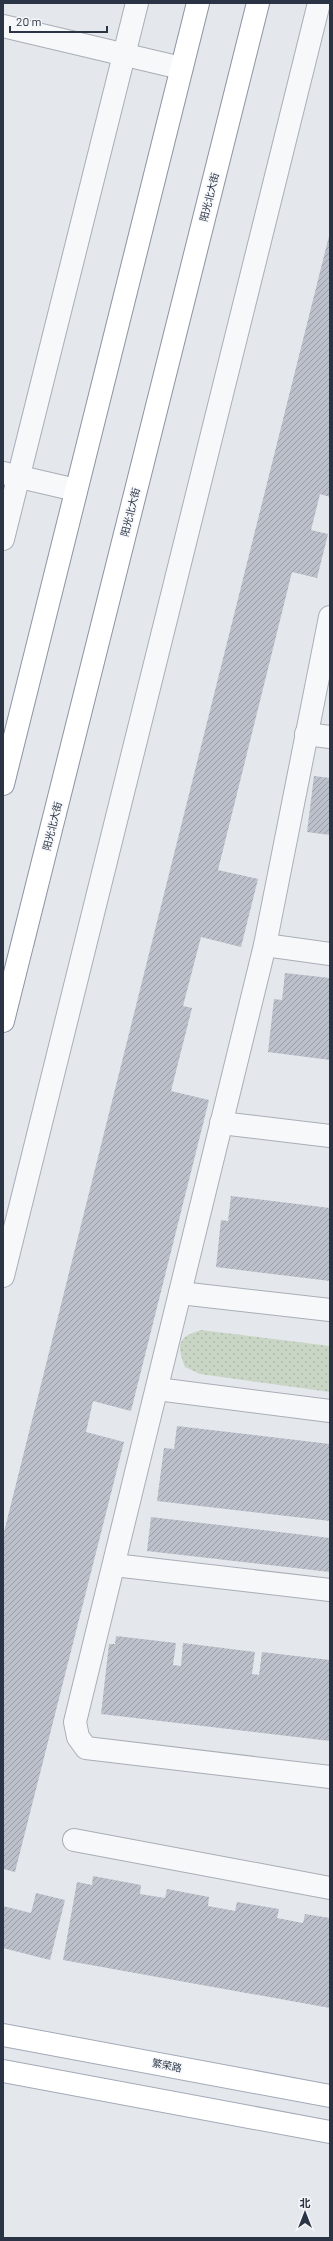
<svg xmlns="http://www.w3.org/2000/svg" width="333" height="2241" font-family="Barlow,'Noto Sans SC',sans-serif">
<defs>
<pattern id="grass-dots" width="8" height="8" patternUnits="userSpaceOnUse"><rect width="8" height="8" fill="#c9d6c5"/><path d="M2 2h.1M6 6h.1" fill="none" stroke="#adb8ab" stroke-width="1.8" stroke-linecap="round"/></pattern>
<pattern id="building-hatch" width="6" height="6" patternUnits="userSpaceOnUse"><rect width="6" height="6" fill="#bbc0ca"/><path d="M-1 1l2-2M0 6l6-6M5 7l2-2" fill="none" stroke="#989da6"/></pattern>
</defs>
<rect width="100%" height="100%" fill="#e4e7ec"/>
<path fill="url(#grass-dots)" d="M201,1330l129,16v46l-130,-18 -15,-7c-9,-23 -7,-30 16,-37z"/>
<g fill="url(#building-hatch)">
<path d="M330,232v265l-10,-3 -9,36 17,4 -11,44 -25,-6 -74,298 40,9 -17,68 -40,-10 -18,69 9,2 -21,83 38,9 -78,311 -38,-10 -7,31 38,10 -109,430 -12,-3v-333z"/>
<path d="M314,776l16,2v57l-23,-3z"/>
<path d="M285,973l45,5v82l-62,-8 6,-53 8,1z"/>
<path d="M231,1196l99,12v73l-114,-14 5,-47 7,1z"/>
<path d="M177,1426l153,18v77l-173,-20 7,-53 10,1z"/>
<path d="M151,1517l179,21v34l-183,-21z"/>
<path d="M116,1636l60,7 -3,22 8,1 2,-23 72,9 -3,22 7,1 3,-23 68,8v81l-229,-27 8,-70h6z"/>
<path d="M93,1876l48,9 -1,9 25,4 2,-9 42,8 -1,9 27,5 2,-9 42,7 -2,9 26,5 2,-9 25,4v90l-267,-48 14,-78 15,3z"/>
<path d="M36,1893l29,7 -15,60 -47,-12v-42l28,7z"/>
</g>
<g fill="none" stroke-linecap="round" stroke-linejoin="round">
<g stroke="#a9aeb7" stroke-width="24">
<g id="minor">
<path d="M3,26l178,42"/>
<path d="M3,473l73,17"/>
<path d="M3,539l134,-536"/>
<path d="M330,617l-65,328 -190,777 3,15 8,11 244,29"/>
<path d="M306,734l24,3"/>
<path d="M265,945l65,9"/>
<path d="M221,1123l109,13"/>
<path d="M3,1276l316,-1273"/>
<path d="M180,1293l150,17"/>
<path d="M157,1389l173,22"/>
<path d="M114,1565l216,25"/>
<path d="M74,1840l256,48"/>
</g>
</g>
<g stroke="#a3abb8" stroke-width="24">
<g id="major">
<path d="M3,2035l327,61"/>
<path d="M3,2071l327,61"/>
</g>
</g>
<g stroke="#8b94a3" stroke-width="24">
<g id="highway">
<path d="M3,784l195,-781"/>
<path d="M3,1021l255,-1018"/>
</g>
</g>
<use href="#minor" stroke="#f7f8fa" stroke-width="22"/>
<use href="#major" stroke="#fff" stroke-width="22"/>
<use href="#highway" stroke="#fff" stroke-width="22"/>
</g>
<g text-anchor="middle" stroke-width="3" stroke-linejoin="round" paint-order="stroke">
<g font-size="10" fill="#2b3445" stroke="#f4f6f9">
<text transform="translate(209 197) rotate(-76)" y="4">阳光北大街</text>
<text transform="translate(130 512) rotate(-76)" y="4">阳光北大街</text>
<text transform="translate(52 826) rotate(-76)" y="4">阳光北大街</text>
<text transform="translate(167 2065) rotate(11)" y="4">繁荣路</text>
</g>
</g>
<rect width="333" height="2241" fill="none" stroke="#2b3445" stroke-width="8"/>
<g transform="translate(305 2213)" stroke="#f4f6f9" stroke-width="3" paint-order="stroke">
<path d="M0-3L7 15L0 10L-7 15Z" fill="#2b3445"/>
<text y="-6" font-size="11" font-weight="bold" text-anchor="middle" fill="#2b3445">北</text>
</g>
<path d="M10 26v6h97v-6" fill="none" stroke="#2b3445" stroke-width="2"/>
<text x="16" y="26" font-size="12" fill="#2b3445" stroke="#f4f6f9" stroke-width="3" paint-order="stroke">20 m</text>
</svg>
